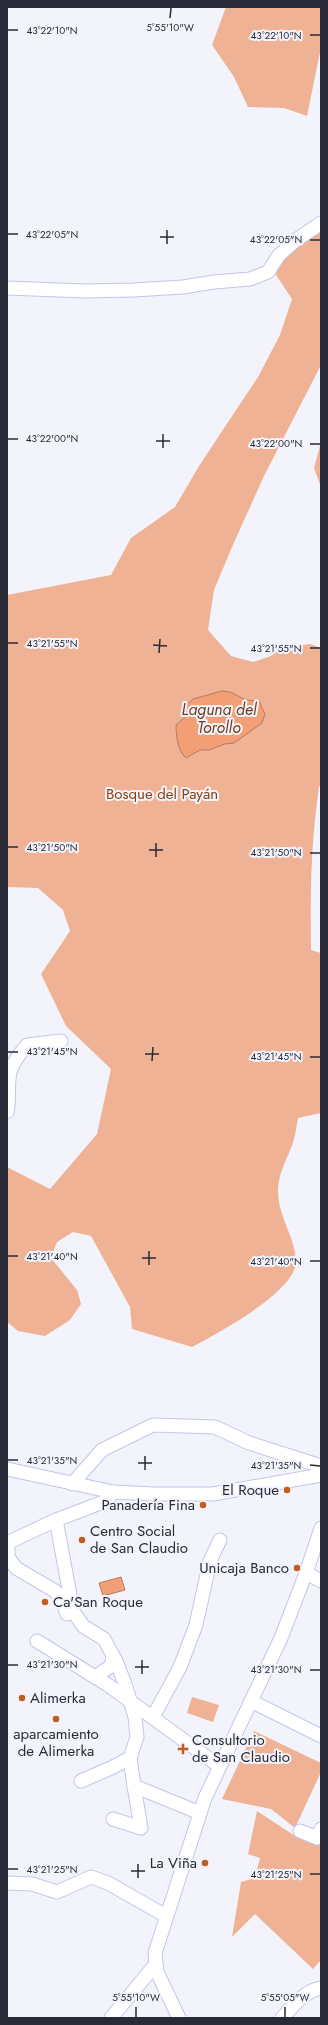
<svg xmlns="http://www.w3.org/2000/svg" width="328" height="2025" font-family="Jost,sans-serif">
<rect width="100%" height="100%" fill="#f3f4fb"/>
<g fill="#efb294">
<path d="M226,7h95v40l-14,69 -23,-8 -36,-1 -14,-30 -22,-32z"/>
<path d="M321,219v146l-57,111 -32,71 -18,43 -6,40 23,26 22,6 18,-6 12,-9 27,-3 11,4v136l-2,3c-8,54 -9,109 -8,163l10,3v160l-23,5c-2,10 -3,21 -7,30 -6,15 -13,27 -13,43 0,24 16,45 18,68 4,31 -80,75 -104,88l-60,-18 -2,-22 -39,-71 -18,-4 -16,10 -6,16 26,32 4,14 -11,16 -25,16 -27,-5 -11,-9v-155l43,22 47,-55 14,-65 -45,-43 -25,-52 29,-43 -7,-21 -25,-22 -31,-1v-292l104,-20 20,-37 44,-31 24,-41 59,-89 22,-42 12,-36 -16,-24 10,-37z"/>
<path d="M321,442v45l-7,-19z"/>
<path d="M192,1697l27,8 -6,17 -26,-9z"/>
<path d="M254,1731l67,32v9l-26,56 -24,-19 -49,-10z"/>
<path d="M257,1811l38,25 26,7v117l-8,9 -58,-55 -23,23 9,-55 14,-4 5,-20 -12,-4z"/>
</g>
<g fill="#f29f75" stroke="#b57c63">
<path d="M222,691l8,1 16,8 13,1 6,13 -3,9 -28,20 -9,1 -16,6h-9l-14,8c-8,-7 -10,-22 -10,-33l10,-9 -3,-8 10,-9z"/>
<path d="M121,1577l4,13 -22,6 -4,-13z"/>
</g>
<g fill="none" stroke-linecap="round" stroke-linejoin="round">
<g stroke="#c1c6e9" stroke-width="15">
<g id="minor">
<path d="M7,288l78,3 49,-1 49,-3 31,-5 36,-3 18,-7 11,-17 17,-15 25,-17"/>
<path d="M7,1112c3,-13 0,-27 3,-40 3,-10 10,-19 17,-27l34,-4"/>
<path d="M7,1469l106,23 40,2h60l108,-19"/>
<path d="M72,1484l30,-34 51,-25 62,2 34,16 72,23"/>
<path d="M56,1520l17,91 10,15 21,13 12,22 9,23 10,33 2,20 -7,21 -19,10 -30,13"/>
<path d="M8,1542v15l8,11 39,23 6,7 6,16"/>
<path d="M7,1543l49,-23 50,-19 7,-9"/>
<path d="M306,1573l15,8"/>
<path d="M37,1641l71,44 111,81"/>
<path d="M95,1677l16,-11 2,-9"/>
<path d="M251,1701l70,35"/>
<path d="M153,1717l27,-50 16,-42 14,-64 10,-21"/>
<path d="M130,1758l4,28"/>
<path d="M113,1819l28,9 -7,-42 66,27"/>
<path d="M300,1831l17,7 4,-9"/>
<path d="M7,1883l25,1 25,8 34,-15 17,6 58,33"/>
<path d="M111,2018l44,-53"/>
<path d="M179,2018l-22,-46 -2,-19 50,-155 76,-160 25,-65 15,-45"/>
<path d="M282,2018c11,-12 22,-27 39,-30"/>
</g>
</g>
<use href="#minor" stroke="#fff" stroke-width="13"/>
</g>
<path fill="none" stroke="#282a38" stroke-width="1.5" d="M170,18l1,-10M8,30h10M310,35h10M8,234h10M160,237h14M310,240h10M167,244v-14M8,439h10M156,441h14M310,444h10M163,448v-14M8,643h10M153,645l14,1M310,648h10M159,653l1,-14M8,847h10M149,850h14M310,853h10M156,857v-14M8,1052h10M145,1054h14M310,1057h10M152,1061l1,-14M8,1256h10M142,1258h14M310,1261h10M149,1265v-14M8,1460h10M138,1463h14M310,1465l10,1M145,1470v-14M8,1665h10M135,1667h14M310,1670h10M142,1674v-14M8,1869h10M131,1871h14M310,1874h10M138,1878v-14M136,2017v-10M285,2017v-10"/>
<g fill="#c05e22" stroke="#f3f4fb" stroke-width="1.5">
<circle cx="287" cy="1490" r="4"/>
<circle cx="203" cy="1505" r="4"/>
<circle cx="82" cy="1540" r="4"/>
<circle cx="297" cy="1568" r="4"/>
<circle cx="45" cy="1602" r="4"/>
<circle cx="22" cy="1698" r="4"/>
<circle cx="56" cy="1719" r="4"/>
<path d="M181 1743h4v4h4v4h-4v4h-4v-4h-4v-4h4z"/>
<circle cx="205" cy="1863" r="4"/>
</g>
<g text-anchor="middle" stroke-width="4" stroke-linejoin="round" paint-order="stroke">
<g font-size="15" fill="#8a3f10" stroke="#f3f4fb">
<text x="162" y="799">Bosque del Payán</text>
</g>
<g font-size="15" fill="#282a38" stroke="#f3f4fb" text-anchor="end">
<text x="279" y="1495">El Roque</text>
<text x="195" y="1510">Panadería Fina</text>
<text x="90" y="1536" text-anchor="start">Centro Social<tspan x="90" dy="17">de San Claudio</tspan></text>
<text x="289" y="1573">Unicaja Banco</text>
<text x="53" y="1607" text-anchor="start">Ca'San Roque</text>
<text x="30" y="1703" text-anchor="start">Alimerka</text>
<text x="56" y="1739" text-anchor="middle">aparcamiento<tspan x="56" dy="17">de Alimerka</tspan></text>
<text x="192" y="1745" text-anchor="start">Consultorio<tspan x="192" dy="17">de San Claudio</tspan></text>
<text x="197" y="1868">La Viña</text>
</g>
<g font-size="16" font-style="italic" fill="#713b1d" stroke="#f3f4fb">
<text x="219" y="715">Laguna del<tspan x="219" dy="18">Torollo</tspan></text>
</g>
</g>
<g font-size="10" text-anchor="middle" fill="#282a38" stroke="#f3f4fb" stroke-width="4" stroke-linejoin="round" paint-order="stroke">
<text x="170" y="31">5°55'10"W</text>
<text x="52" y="34">43°22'10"N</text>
<text x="276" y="39">43°22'10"N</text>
<text x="52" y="238">43°22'05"N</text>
<text x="276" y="243">43°22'05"N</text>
<text x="52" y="442">43°22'00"N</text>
<text x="276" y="447">43°22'00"N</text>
<text x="52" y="647">43°21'55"N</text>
<text x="276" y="652">43°21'55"N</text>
<text x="52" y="851">43°21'50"N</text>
<text x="276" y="856">43°21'50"N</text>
<text x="52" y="1055">43°21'45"N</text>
<text x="276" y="1060">43°21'45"N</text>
<text x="52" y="1260">43°21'40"N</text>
<text x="276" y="1265">43°21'40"N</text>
<text x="52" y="1464">43°21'35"N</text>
<text x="276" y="1469">43°21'35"N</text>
<text x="52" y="1668">43°21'30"N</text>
<text x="276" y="1673">43°21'30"N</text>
<text x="52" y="1873">43°21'25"N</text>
<text x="276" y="1878">43°21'25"N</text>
<text x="136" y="2001">5°55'10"W</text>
<text x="285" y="2001">5°55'05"W</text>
</g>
<rect width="328" height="2025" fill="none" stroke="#282a38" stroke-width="16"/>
</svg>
